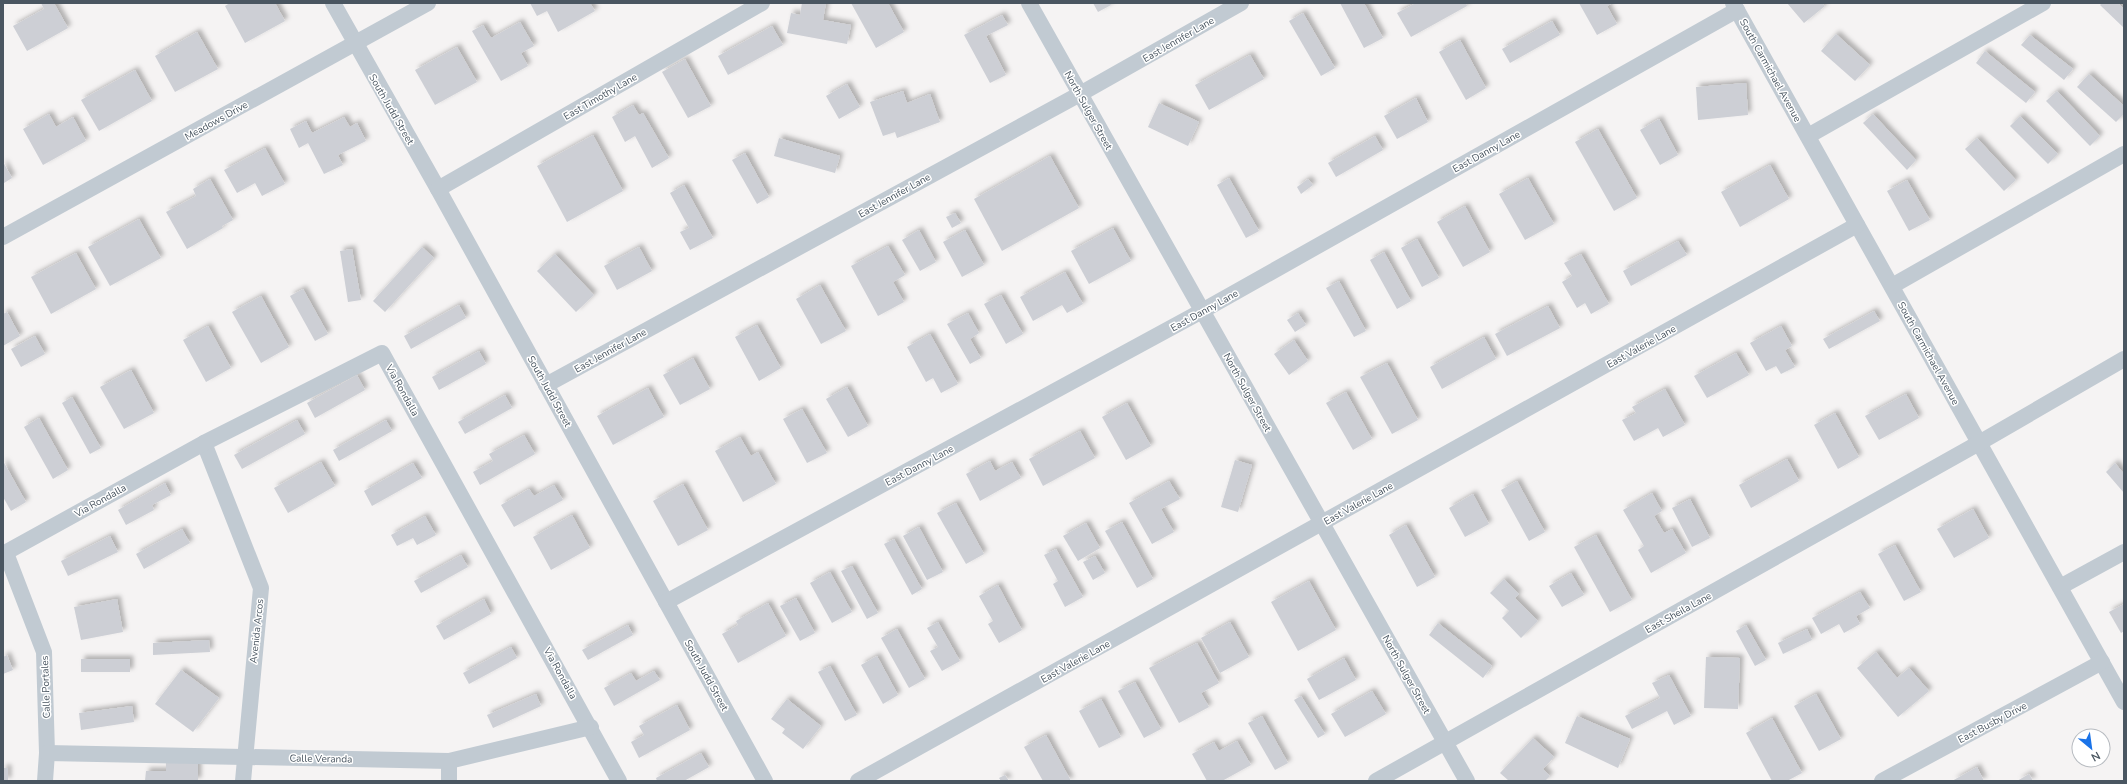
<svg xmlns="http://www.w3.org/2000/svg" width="2127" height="784" font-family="'Nunito Sans',sans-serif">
<defs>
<filter id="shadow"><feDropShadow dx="3.5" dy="-3.5" stdDeviation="2" flood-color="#0004"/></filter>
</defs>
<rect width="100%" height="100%" fill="#f5f3f3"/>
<g fill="#cdcfd5" filter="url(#shadow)">
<path d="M41,3h13l14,25 -41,23 -14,-25 31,-17z"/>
<path d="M230,3h45l10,18 -40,22 -20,-37z"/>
<path d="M530,3h60l5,8 -37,21 -11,-21 -10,5z"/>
<path d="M802,3h24l-3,17 28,5 -4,19 -60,-11 4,-20 9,2z"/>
<path d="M851,3h37l16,29 -28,16z"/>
<path d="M1093,3h17l1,2 -13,7z"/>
<path d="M1340,3h24l19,35 -19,10z"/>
<path d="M1416,3h50l1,3 -56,31 -14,-24z"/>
<path d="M1579,3h34l-6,3 10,18 -20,11z"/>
<path d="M1787,3h35l3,3 -21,17z"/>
<path d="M2102,3h16l6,6v19l-24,-23z"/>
<path d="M1303,13l32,55 -14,8 -32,-55z"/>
<path d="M1002,15l6,10 -22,11 20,39 -16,8 -26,-48z"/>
<path d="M1552,21l8,14 -50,28 -8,-14z"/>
<path d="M520,22l14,24 -13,7 7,13 -27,15 -29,-50 11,-6 8,13z"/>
<path d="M772,26l11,19 -55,30 -10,-19z"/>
<path d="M197,32l21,37 -43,23 -20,-36z"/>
<path d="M1836,34l34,31 -15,16 -34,-30z"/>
<path d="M2030,35l43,34 -9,11 -43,-35z"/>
<path d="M1460,40l26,48 -20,12 -27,-48z"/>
<path d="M457,47l20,35 -42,23 -20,-35z"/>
<path d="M1985,51l50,41 -9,11 -50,-40z"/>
<path d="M1250,55l14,24 -55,31 -14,-25z"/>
<path d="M685,59l26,47 -23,12 -26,-46z"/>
<path d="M135,70l17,31 -53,30 -18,-31z"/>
<path d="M2089,74l35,32v8l-8,8 -39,-35z"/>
<path d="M1746,83l2,32 -50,5 -2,-33z"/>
<path d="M847,84l13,23 -21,12 -13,-23z"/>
<path d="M903,91l4,12 23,-9 10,28 -43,16 -2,-6 -12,4 -13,-34z"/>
<path d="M2057,91l43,45 -10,10 -44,-45z"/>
<path d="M1416,98l12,24 -31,17 -13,-23z"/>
<path d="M1159,103l40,19 -11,24 -40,-19z"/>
<path d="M633,105l6,10 4,-2 26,45 -17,10 -17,-32 -10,6 -13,-25z"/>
<path d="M49,114l7,13 17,-10 13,24 -43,24 -20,-36z"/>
<path d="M1873,114l43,46 -9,10 -44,-47z"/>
<path d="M2020,116l38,38 -10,10 -38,-38z"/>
<path d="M344,117l6,10 7,-4 9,18 -28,14 5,10 -19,9 -16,-31 -9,5 -9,-19 16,-8 6,12z"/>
<path d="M1659,119l19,36 -18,10 -20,-35z"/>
<path d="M1598,129l39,69 -23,13 -39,-69z"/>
<path d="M593,135l30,56 -56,31 -30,-56z"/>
<path d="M1375,136l8,14 -47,27 -8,-14z"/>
<path d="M779,138l61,18 -5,17 -61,-17z"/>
<path d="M1977,138l39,42 -12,11 -39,-42z"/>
<path d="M265,148l20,36 -23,12 -7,-13 -18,10 -13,-23z"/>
<path d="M745,153l24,44 -12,7 -25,-44z"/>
<path d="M1050,156l29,52 -77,43 -28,-52z"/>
<path d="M3,162l9,16 -8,5 -1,-1z"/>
<path d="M1770,165l19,34 -49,28 -19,-35z"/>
<path d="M1229,178l30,53 -13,7 -29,-53z"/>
<path d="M1528,178l26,46 -29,16 -26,-46z"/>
<path d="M210,179l23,41 -11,6 1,2 -36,21 -21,-37 30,-16 -3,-7z"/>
<path d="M1308,179l5,6 -12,9 -4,-7z"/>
<path d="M1907,180l23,40 -21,11 -22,-40z"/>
<path d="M684,185l29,53 -23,12 -10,-18 9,-4 -19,-35z"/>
<path d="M1465,206l25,46 -27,15 -26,-45z"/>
<path d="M955,213l6,10 -9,5 -6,-11z"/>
<path d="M139,219l22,39 -51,28 -22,-39z"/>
<path d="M1113,228l18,33 -42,23 -18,-33z"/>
<path d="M919,230l17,32 -16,9 -18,-31z"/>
<path d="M965,230l19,35 -22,12 -19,-35z"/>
<path d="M1417,239l22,39 -17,9 -21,-39z"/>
<path d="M1678,241l9,14 -56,31 -8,-15z"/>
<path d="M888,246l17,29 -12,7 11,20 -26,14 -27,-50z"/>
<path d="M422,247l12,11 -49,54 -12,-11z"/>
<path d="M639,247l13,24 -35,19 -13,-24z"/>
<path d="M352,249l9,51 -13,2 -8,-51z"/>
<path d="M1384,252l27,49 -14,8 -27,-49z"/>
<path d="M76,253l20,36 -45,25 -20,-37z"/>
<path d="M555,254l39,41 -18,17 -39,-41z"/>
<path d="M1581,254l28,50 -18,10 -6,-11 -8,5 -15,-26 10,-6 -8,-13z"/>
<path d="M1065,272l18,32 -16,9 -5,-8 -29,16 -13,-24z"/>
<path d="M1339,281l27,50 -12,6 -28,-49z"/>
<path d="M820,285l26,46 -25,13 -25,-45z"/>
<path d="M303,289l25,45 -13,7 -25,-45z"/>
<path d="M1001,295l22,39 -17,10 -22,-40z"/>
<path d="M261,296l28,51 -28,16 -29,-51z"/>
<path d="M459,305l7,13 -55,31 -7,-13z"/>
<path d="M1548,306l12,22 -53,28 -12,-22z"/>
<path d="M1874,311l6,10 -51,28 -6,-10z"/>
<path d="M7,312l13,24 -17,10v-32z"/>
<path d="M968,313l11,20 -9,6 11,19 -11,6 -23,-40z"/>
<path d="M1298,313l8,12 -11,7 -8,-12z"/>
<path d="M757,325l24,43 -22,13 -24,-44z"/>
<path d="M208,326l23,42 -25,14 -23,-42z"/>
<path d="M1781,326l11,20 -7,4 10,17 -14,7 -5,-8 -10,5 -16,-28z"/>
<path d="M930,334l28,50 -17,9 -8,-15 -7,4 -19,-35z"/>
<path d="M35,336l10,18 -24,13 -10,-18z"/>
<path d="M1484,337l12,22 -54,30 -12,-22z"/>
<path d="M1294,340l14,21 -19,14 -15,-21z"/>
<path d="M479,351l7,13 -47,26 -7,-13z"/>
<path d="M1736,353l13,22 -42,23 -13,-22z"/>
<path d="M693,358l17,31 -30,16 -17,-30z"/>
<path d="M1387,363l31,57 -26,14 -32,-57z"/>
<path d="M131,370l23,43 -30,16 -24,-42z"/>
<path d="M357,375l8,15 -50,28 -8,-15z"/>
<path d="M847,387l21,39 -20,11 -22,-38z"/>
<path d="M648,388l16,29 -51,28 -16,-29z"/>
<path d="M1665,389l20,36 -22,12 -5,-9 -24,13 -12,-21 14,-7 -4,-6z"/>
<path d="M1346,392l26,47 -19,11 -27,-47z"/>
<path d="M1906,394l13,24 -40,22 -14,-24z"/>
<path d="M505,395l7,13 -47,26 -7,-12z"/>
<path d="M72,397l29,51 -11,6 -28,-51z"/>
<path d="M1127,403l24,43 -25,14 -24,-43z"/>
<path d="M802,409l25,44 -20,10 -24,-44z"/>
<path d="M1835,413l24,44 -21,12 -24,-44z"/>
<path d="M39,418l29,52 -15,9 -29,-52z"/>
<path d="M297,420l8,14 -63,35 -8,-14z"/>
<path d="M386,420l6,11 -53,30 -6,-11z"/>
<path d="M1080,431l15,27 -52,28 -14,-27z"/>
<path d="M524,435l11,19 -55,31 -7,-13 20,-11 -4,-7z"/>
<path d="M740,437l11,19 7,-4 18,32 -33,18 -28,-51z"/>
<path d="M1787,459l12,22 -48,27 -12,-23z"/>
<path d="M1235,460l17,5 -14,47 -17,-5z"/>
<path d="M3,461l23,41 -15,9 -8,-14z"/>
<path d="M990,461l5,10 17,-9 9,16 -41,23 -14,-27z"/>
<path d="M321,462l14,24 -47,27 -14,-25z"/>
<path d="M413,463l9,15 -50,28 -8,-15z"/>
<path d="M2115,463l9,11v19l-18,-21z"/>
<path d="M1169,481l11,18 -19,10 13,23 -22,12 -23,-41z"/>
<path d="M1517,481l28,51 -16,9 -28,-51z"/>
<path d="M165,483l6,12 -19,10 2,5 -28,15 -8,-15z"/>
<path d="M683,484l25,46 -30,16 -25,-45z"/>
<path d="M554,485l9,15 -49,27 -13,-22 28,-16 5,7z"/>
<path d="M1652,493l10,18 -8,5 10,17 8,-4 14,24 -35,20 -13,-23 6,-4 -21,-36z"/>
<path d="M1473,494l16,30 -24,13 -16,-29z"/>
<path d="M1690,499l20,39 -18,9 -20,-39z"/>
<path d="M956,503l28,51 -18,10 -29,-51z"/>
<path d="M1973,509l16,29 -35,20 -17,-29z"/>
<path d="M572,515l18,33 -39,22 -18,-33z"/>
<path d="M425,516l11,19 -19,10 -4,-7 -16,8 -6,-11z"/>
<path d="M1122,522l31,57 -16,9 -32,-57z"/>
<path d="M1086,523l14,25 -22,13 -15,-25z"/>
<path d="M1406,525l29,52 -18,10 -28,-52z"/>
<path d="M919,527l24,45 -16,8 -24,-44z"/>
<path d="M182,529l8,14 -46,26 -8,-15z"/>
<path d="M1596,535l36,65 -22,12 -36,-65z"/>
<path d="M110,536l8,16 -50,24 -7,-15z"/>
<path d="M894,539l28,50 -10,6 -28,-51z"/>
<path d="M1895,545l26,47 -17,9 -26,-47z"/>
<path d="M1056,549l27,48 -18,10 -12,-23 5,-3 -14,-26z"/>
<path d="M461,555l7,12 -47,26 -7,-12z"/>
<path d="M1095,556l10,17 -12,7 -10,-18z"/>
<path d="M852,566l26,47 -11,6 -26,-48z"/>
<path d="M830,572l22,40 -20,11 -22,-40z"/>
<path d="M1571,573l13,22 -22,12 -13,-21z"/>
<path d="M1504,579l15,15 -4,4 23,23 -17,17 -19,-20 7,-7 -19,-18z"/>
<path d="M1309,581l27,49 -38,21 -27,-49z"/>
<path d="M998,585l24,45 -23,13 -11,-19 5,-3 -14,-25z"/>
<path d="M1860,592l10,16 -14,8 4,8 -16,9 -5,-9 -18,10 -9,-16z"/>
<path d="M796,598l19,35 -15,8 -20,-35z"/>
<path d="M117,599l6,33 -42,8 -7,-33z"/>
<path d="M484,599l7,15 -47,26 -8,-14z"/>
<path d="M768,603l18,33 -48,27 -16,-29 16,-9 -2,-4z"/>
<path d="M2124,604v27l-3,2 -12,-21z"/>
<path d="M938,622l22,39 -18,10 -12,-20 8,-4 -11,-19z"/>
<path d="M1230,622l19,35 -29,16 -19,-35z"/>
<path d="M1438,623l54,43 -9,12 -54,-43z"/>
<path d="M628,625l5,10 -45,25 -6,-10z"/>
<path d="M1746,625l20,35 -11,6 -19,-35z"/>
<path d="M897,629l28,50 -16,9 -28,-50z"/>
<path d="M1807,629l5,11 -29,14 -5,-11z"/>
<path d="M209,640l1,12 -57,3v-12z"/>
<path d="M1197,643l22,40 -18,10 8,14 -30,16 -30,-55z"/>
<path d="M511,647l6,11 -48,26 -6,-11z"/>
<path d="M1876,652l21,26 12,-10 20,23 -31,26 -41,-49z"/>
<path d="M7,655l6,15 -10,4v-17z"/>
<path d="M877,656l21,39 -15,9 -22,-39z"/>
<path d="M1706,657l34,1 -2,51 -34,-1z"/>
<path d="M1344,658l12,22 -37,20 -12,-21z"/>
<rect x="81" y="659" width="49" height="13"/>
<path d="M830,666l27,49 -12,6 -27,-49z"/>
<path d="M181,670l38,28 -26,34 -38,-28z"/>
<path d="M654,671l6,9 -46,26 -10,-18 27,-15 5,8z"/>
<path d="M1669,675l22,41 -17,9 -7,-14 -35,18 -7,-13 35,-18 -8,-15z"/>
<path d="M1135,682l26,47 -17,9 -26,-47z"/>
<path d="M1372,691l14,23 -41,23 -14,-23z"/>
<path d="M536,694l5,12 -48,22 -6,-13z"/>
<path d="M1816,694l25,45 -22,12 -25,-45z"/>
<path d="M1301,696l24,38 -7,4 -24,-38z"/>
<path d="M787,699l34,27 -18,23 -21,-16 3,-4 -14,-10z"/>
<path d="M1101,699l20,38 -22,11 -20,-37z"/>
<path d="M677,705l13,25 -51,28 -8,-16 13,-7 -5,-9z"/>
<path d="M132,706l2,16 -53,8 -2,-17z"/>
<path d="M1262,716l26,47 -13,7 -27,-47z"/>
<path d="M1577,716l53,23 -12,29 -53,-25z"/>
<path d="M1772,718l30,55 -15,8h-15l-26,-48z"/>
<path d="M1046,735l25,46h-28l-19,-34z"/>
<path d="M1533,738l21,19 -11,12 7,7 -5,5h-36l-9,-8z"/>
<path d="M1237,741l14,24 -29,16h-15l-15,-27 22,-12 5,9z"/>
<path d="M701,753l8,14 -25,14h-27l-1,-3z"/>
<path d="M166,763h32v18h-53l1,-10h20z"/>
<path d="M1977,767l7,14h-32z"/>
<rect x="3" y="768" width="5" height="13"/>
<path d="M2029,774l4,7h-16z"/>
<path d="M1005,775l4,6h-8l-2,-3z"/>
</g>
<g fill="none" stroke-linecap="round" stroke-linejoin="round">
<g stroke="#c1cad2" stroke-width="16">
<path d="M333,3l105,186 327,592"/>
<path d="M1029,3l438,778"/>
<path d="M1733,3l391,699"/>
<path d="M1808,136l235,-133"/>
<path d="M438,189l324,-186"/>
<path d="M3,237l425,-234"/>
<path d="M1892,286l232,-132"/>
<path d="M546,385l534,-291 161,-91"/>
<path d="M204,443l57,145 -18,193"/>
<path d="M6,553l38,99 3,101 -2,28"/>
<path d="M3,554l201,-111 178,-90 237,428"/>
<path d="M2060,587l64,-35"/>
<path d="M666,602l536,-291 535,-301"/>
<path d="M47,753l402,8 142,-34"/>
<path d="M449,781v-20"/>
<path d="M858,781l999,-556"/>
<path d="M1376,781l603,-338 145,-84"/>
<path d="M1882,781l220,-119"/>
</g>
</g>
<g text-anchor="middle" stroke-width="3" stroke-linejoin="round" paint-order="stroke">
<g font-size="10" fill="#4a5661" stroke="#fff">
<text transform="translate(1178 39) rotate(-30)" y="4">East Jennifer Lane</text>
<text transform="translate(1771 70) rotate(61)" y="4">South Carmichael Avenue</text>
<text transform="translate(600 96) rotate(-30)" y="4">East Timothy Lane</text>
<text transform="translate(392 109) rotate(60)" y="4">South Judd Street</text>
<text transform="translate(1089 110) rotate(61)" y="4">North Sulger Street</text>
<text transform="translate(216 120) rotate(-29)" y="4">Meadows Drive</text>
<text transform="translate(1486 151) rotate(-29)" y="4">East Danny Lane</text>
<text transform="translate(894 195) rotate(-29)" y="4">East Jennifer Lane</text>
<text transform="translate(1204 310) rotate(-29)" y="4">East Danny Lane</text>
<text transform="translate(1641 346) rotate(-29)" y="4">East Valerie Lane</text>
<text transform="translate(610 350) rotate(-29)" y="4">East Jennifer Lane</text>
<text transform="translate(1929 353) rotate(61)" y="4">South Carmichael Avenue</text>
<text transform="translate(403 390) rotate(61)" y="4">Via Rondalla</text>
<text transform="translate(550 391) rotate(61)" y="4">South Judd Street</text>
<text transform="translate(1248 392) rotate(61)" y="4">North Sulger Street</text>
<text transform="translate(919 465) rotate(-28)" y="4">East Danny Lane</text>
<text transform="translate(100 500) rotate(-29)" y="4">Via Rondalla</text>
<text transform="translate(1358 503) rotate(-29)" y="4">East Valerie Lane</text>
<text transform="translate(1678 612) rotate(-29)" y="4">East Sheila Lane</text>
<text transform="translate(256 631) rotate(-84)" y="4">Avenida Arcos</text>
<text transform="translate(1075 661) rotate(-29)" y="4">East Valerie Lane</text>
<text transform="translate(561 673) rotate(61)" y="4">Via Rondalla</text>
<text transform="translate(1407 674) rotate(61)" y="4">North Sulger Street</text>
<text transform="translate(707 675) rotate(61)" y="4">South Judd Street</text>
<text transform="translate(45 687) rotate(-92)" y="4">Calle Portales</text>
<text transform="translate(1992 722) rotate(-28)" y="4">East Busby Drive</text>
<text transform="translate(321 758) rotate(1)" y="4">Calle Veranda</text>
</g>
</g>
<rect width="2127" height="784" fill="none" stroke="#4a5661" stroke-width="8"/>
<g transform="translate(2091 748) rotate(151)"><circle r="19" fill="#ffffff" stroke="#b7bbc0"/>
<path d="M0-3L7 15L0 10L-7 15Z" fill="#1a73e8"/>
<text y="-6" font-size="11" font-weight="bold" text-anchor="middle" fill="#4a5661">N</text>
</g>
</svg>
